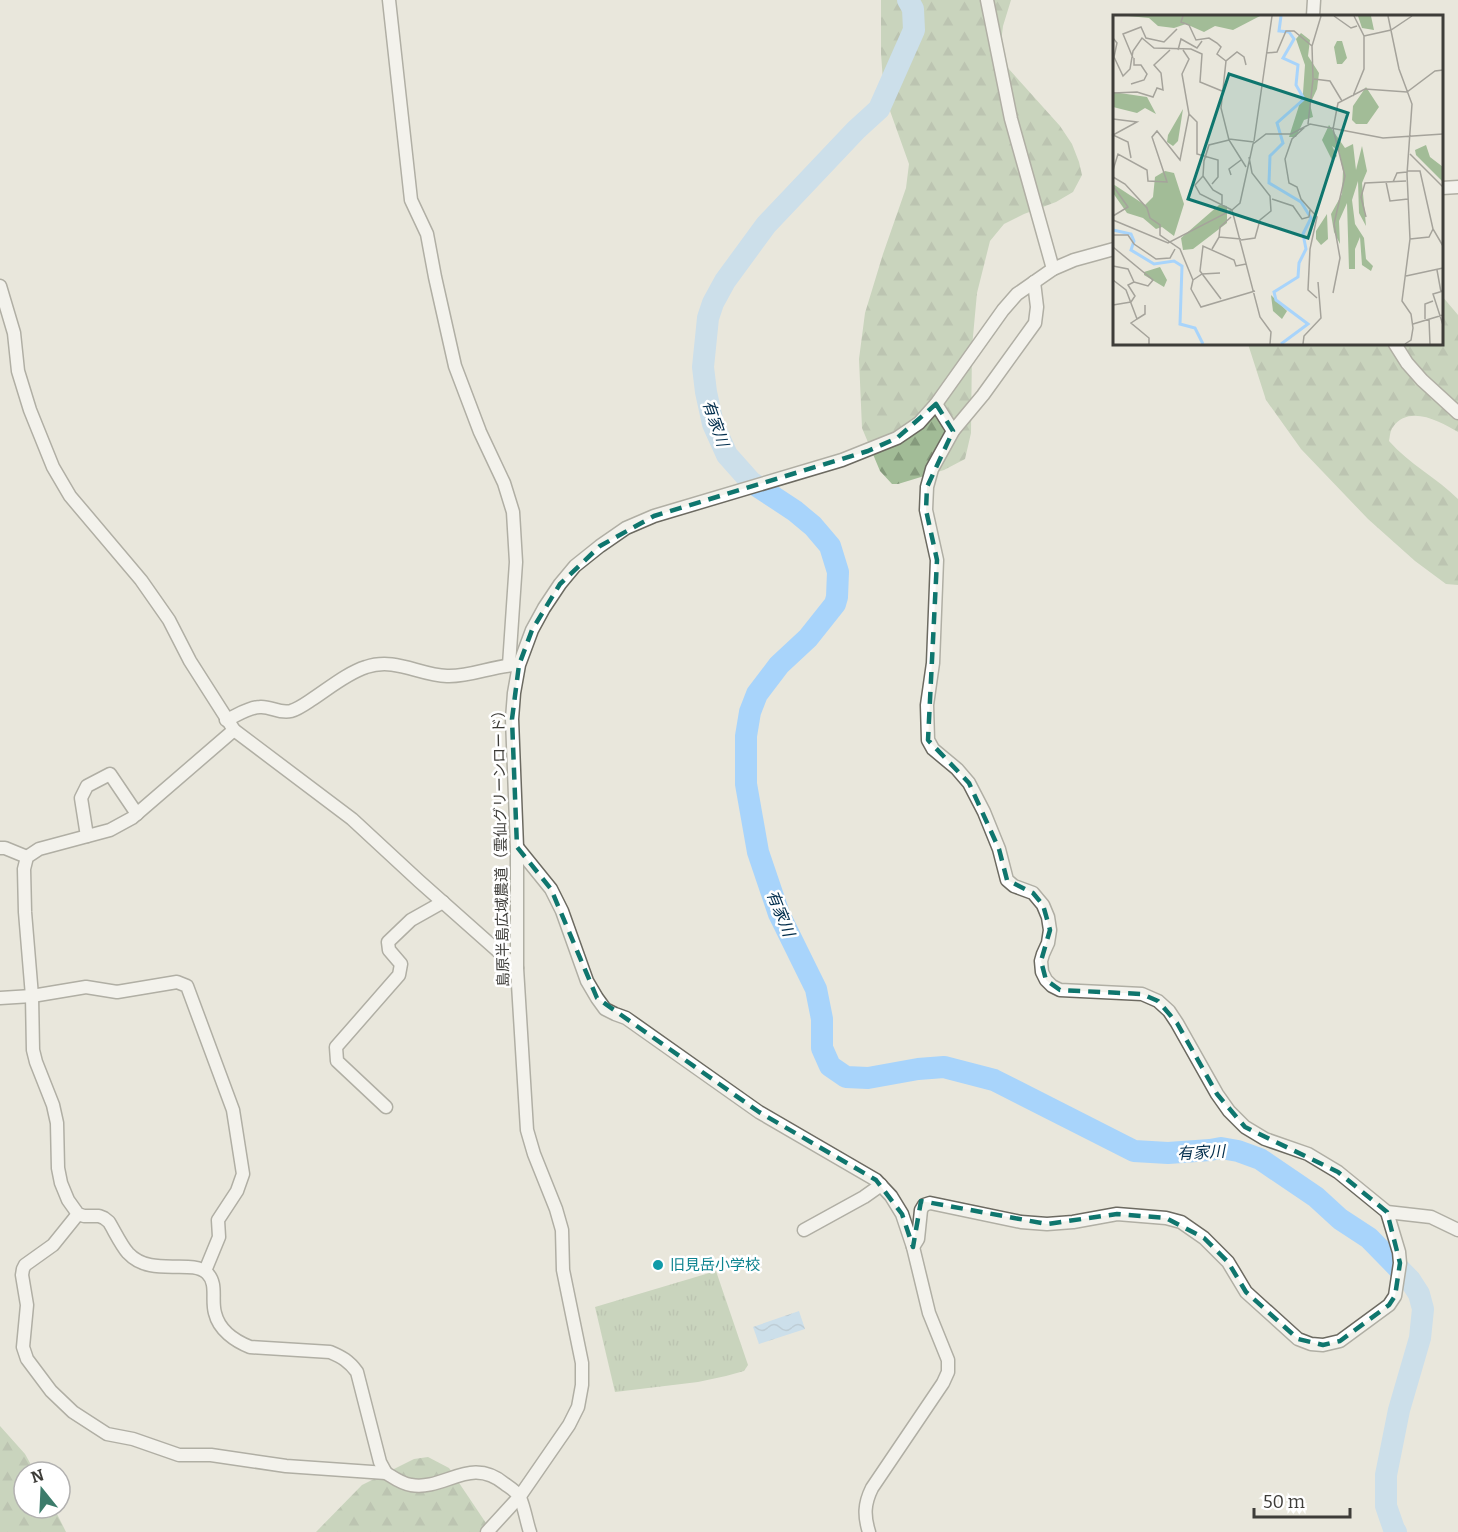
<svg xmlns="http://www.w3.org/2000/svg" width="1458" height="1532" font-family="Bitter,'Noto Sans JP',serif">
<defs>
<pattern id="grass-tufts" width="24" height="20" patternUnits="userSpaceOnUse" patternTransform="scale(1.5)"><rect width="24" height="20" fill="#a2bc97"/><path d="M3 7l-1-3M5 7V3M7 7l1-3M15 17l-1-3M17 17v-4M19 17l1-3" fill="none" stroke="#859a7c"/></pattern>
<pattern id="forest-firs" width="22" height="20" patternUnits="userSpaceOnUse" patternTransform="scale(1.5)"><rect width="22" height="20" fill="#a2bc97"/><path d="M5 1l3.5 6h-7zM16 11l3.5 6h-7z" fill="#859a7c"/></pattern>
<pattern id="water-waves" width="16" height="10" patternUnits="userSpaceOnUse" patternTransform="scale(1.5)"><rect width="16" height="10" fill="#a8d4fb"/><path d="M0 5q4-4 8 0t8 0" fill="none" stroke="#8aadcc"/></pattern>
</defs>
<rect width="100%" height="100%" fill="#e9e7dc"/>
<path fill="url(#grass-tufts)" d="M716,1271l32,94 -4,6 -18,5 -28,6 -83,10 -20,-85z"/>
<g fill="url(#forest-firs)">
<path d="M881,0h130l-8,26 -2,16 7,26 52,58 12,18 7,18 3,13 -9,17 -17,10 -32,12 -20,10 -14,17 -13,52 -5,54 -1,86 -6,26 -21,11 -46,14h-6l-12,-13 -18,-43 -3,-69 6,-46 18,-59 23,-66 3,-24 -25,-70 -3,-40z"/>
<path d="M1442,296l16,19v117c-17,-10 -49,-28 -65,-5 -3,3 -3,10 -4,14 20,23 48,37 69,58v86l-12,-1 -31,-23 -47,-42 -67,-70 -35,-49 -18,-56h194z"/>
<path d="M0,1426l25,28 10,18h-11v36h30l12,24h-66z"/>
<path d="M428,1457l21,11 43,64h-176l46,-47 52,-26z"/>
</g>
<path fill="url(#water-waves)" d="M799,1311l6,18 -46,15 -6,-17z"/>
<g fill="none" stroke-linecap="round" stroke-linejoin="round">
<path stroke="#a8d4fb" stroke-width="22" d="M908,0l5,9 1,21 -35,79 -23,21 -90,95 -41,56 -12,22 -5,15 -5,49 3,25 7,32 14,31 24,27 44,29 18,15 17,20 8,26 -1,25 -2,7 -27,34 -29,27 -22,29 -7,18 -4,24v48l12,68 21,62 37,75 6,30v29l8,18 16,11 22,1 50,-9 26,-2 50,13 140,71 34,2 42,-3 11,-2 17,3 22,8 56,38 24,22 29,19 41,42 9,14 4,15 -3,29 -21,72 -13,65v31l8,23 2,3"/>
<g stroke="#6c6a61" stroke-width="15">
<g id="minor">
<path d="M389,0l22,200 16,34 8,43 20,89 25,66 24,51 9,29 3,50 -7,103"/>
<path d="M987,0l24,119 42,150"/>
<path d="M1313,16l1,-16"/>
<path d="M1442,188l16,-1"/>
<path d="M1034,282l3,25 -2,16 -52,72 -30,36 -21,38 -5,18 -1,23 11,50 -4,103 -6,42 1,35 5,9 24,20 12,14 15,29 15,37 8,31 7,6 19,7 10,12 5,12 2,13 -2,13 -5,11 -2,7 1,11 4,8 6,6 8,4 82,4 16,7 11,10 8,12 40,71 12,17 16,16 20,12 43,15 30,18 49,40 44,5 27,13"/>
<path d="M0,286l14,47 4,38 12,39 23,57 17,29 71,84 28,40 21,41 44,69 118,89 67,62 98,87"/>
<path d="M1395,344l12,19 15,17 36,33"/>
<path d="M936,404l17,27"/>
<path d="M226,720c10,-4 23,-13 34,-13 11,-1 19,7 31,4 7,-2 14,-7 20,-11 17,-11 36,-27 55,-33 29,-10 53,8 81,9 23,1 45,-10 68,-11"/>
<path d="M234,730l-102,88 -22,12 -71,19 -12,8 -3,12 1,43 7,84 1,54 3,12 17,43 4,18 1,45 3,15 7,17 10,14 6,2h15l5,2 5,4c6,10 12,23 19,31 23,25 63,5 79,20 11,11 4,26 8,40 4,17 20,28 35,34l80,5c12,5 19,9 27,20l23,90 6,11"/>
<path d="M87,836l-6,-38 6,-12 23,-12 27,40"/>
<path d="M517,847l34,42 11,22 25,70 10,17 8,11 10,5 11,4 133,94 117,68 15,16 11,18 11,33 16,66 19,47v12l-5,11 -71,105c-8,16 -8,28 -3,44"/>
<path d="M0,848h5l22,9"/>
<path d="M0,998l32,-2 54,-9 31,5 60,-10 10,4 46,124 10,64 -6,17 -19,29 1,17 -14,34"/>
<path d="M386,1107l-49,-46 -1,-14 63,-72 2,-11 -12,-14 -1,-8 23,-22 32,-18"/>
<path d="M78,1214l-25,31 -28,20 -2,4 -1,6 5,30 -4,42 4,12 24,32 22,21 34,22 26,5 46,16h32l75,11 100,7c8,5 16,11 25,12 34,6 59,-30 94,-1 4,3 11,7 14,12 4,5 8,28 11,36"/>
<path d="M804,1230l60,-33 17,-12"/>
<path d="M913,1247l5,-8 3,-29 3,-5 6,-2 91,19 26,2 26,-2 44,-8 49,4 15,4 23,16 24,24 18,30 52,47 13,5 12,1 17,-4 49,-36 6,-9 5,-33 -1,-11 -12,-40"/>
<path d="M487,1532l33,-36 49,-71 9,-18 4,-22v-22l-19,-93 -1,-40 -6,-21 -22,-55 -7,-24 -10,-162v-121l-5,-128 2,-26 5,-28 13,-35 12,-22 16,-24 15,-18 25,-20 26,-18 28,-12 188,-56 55,-22 22,-15 17,-19 67,-94 14,-16 36,-25 21,-9 40,-11"/>
</g>
</g>
<use href="#minor" stroke="#fff" stroke-width="12"/>
</g>
<path d="M0 0H1458V1532H0ZM936,404l17,27 -26,56 -1,23 11,50 -9,180 41,43 30,66 8,31 26,13 10,12 7,25 -9,31 5,19 14,10 82,4 16,7 19,22 40,71 28,33 93,45 49,40 13,51 -5,33 -6,9 -49,36 -17,4 -25,-6 -52,-47 -18,-30 -24,-24 -38,-20 -49,-4 -70,10 -126,-23 -8,46 -11,-33 -26,-34 -117,-68 -162,-114 -46,-109 -34,-42 -5,-128 7,-54 13,-35 28,-46 40,-38 54,-30 214,-65 29,-13z" fill="#e9e7dc" fill-opacity=".55" fill-rule="evenodd"/>
<path fill="none" stroke="#0f766e" stroke-width="4.5" stroke-dasharray="12 8" stroke-linejoin="round" d="M936,404l17,27 -26,56 -1,23 11,50 -9,180 41,43 30,66 8,31 26,13 10,12 7,25 -9,31 5,19 14,10 82,4 16,7 19,22 40,71 28,33 93,45 49,40 13,51 -5,33 -6,9 -49,36 -17,4 -25,-6 -52,-47 -18,-30 -24,-24 -38,-20 -49,-4 -70,10 -126,-23 -8,46 -11,-33 -26,-34 -117,-68 -162,-114 -46,-109 -34,-42 -5,-128 7,-54 13,-35 28,-46 40,-38 54,-30 214,-65 29,-13z"/>
<circle fill="#0f9aa8" stroke="#fff" stroke-width="2" cx="658" cy="1265" r="6"/>
<g text-anchor="middle" stroke-width="5" stroke-linejoin="round" paint-order="stroke">
<g font-size="15" fill="#3e3d39" stroke="#fff">
<text transform="translate(501 845) rotate(-91)" y="5">島原半島広域農道（雲仙グリーンロード）</text>
</g>
<g font-size="15" fill="#0d838f" stroke="#fff" text-anchor="start">
<text x="670" y="1270">旧見岳小学校</text>
</g>
<g font-size="16" font-style="italic" fill="#012d4c" stroke="#fff">
<text transform="translate(716 423) rotate(71)" y="6">有家川</text>
<text transform="translate(781 913) rotate(68)" y="6">有家川</text>
<text transform="translate(1201 1152) rotate(-3)" y="6">有家川</text>
</g>
</g>
<g transform="translate(1113 15)">
<rect width="330" height="330" fill="#e9e7dc"/>
<path d="M15,1h132l-27,14 -18,-4 -11,6 -18,-8 -12,4 -16,-2 -9,-8zM245,1h13l3,14 -12,-2zM188,18l9,7 -2,16 11,17 -2,16 -7,15 3,13 -9,3 -8,17h-7l14,-44 2,-28 -9,-26zM224,26h5l5,17 -5,6h-5l-3,-17zM253,72l13,20 -12,17h-11l-4,-4 1,-14zM0,77l34,5 9,17 -11,-6 -8,5 -24,-6zM70,94l-5,32 -5,5 -6,-4 1,-7zM216,110l16,23 8,-4 3,26 6,-24 5,25 -5,12 4,43 -7,-13 -1,-32 -6,19 3,24 9,14 2,21 7,7 -2,5 -9,-6 -2,-28 -5,12v20h-6l-2,-66 -8,18 1,23 -6,-12 -3,-18 11,-20 1,-23 -4,-20 -7,-5 5,10 -5,4 -10,-20zM313,130l4,12 13,10v15l-27,-27 -1,-5zM52,156l9,2 10,31 -10,32 -12,-9 -6,2 -13,-11 -16,-5 -14,-20v-9l32,21 8,-8 2,-20zM106,190l8,1v17l-34,26 -10,1 -2,-12zM214,199l1,25 -7,6 -5,-6v-8zM47,252l7,13 -3,7 -20,-12v-3zM158,280l16,16 -5,8 -9,-8z" fill="#a2bc97"/>
<path fill="none" stroke="#a8d4fb" stroke-width="3" d="M168,1l-2,15 10,1 5,7 -11,19 15,7 -2,20 8,14 -27,24 6,20 -13,13 -1,27 32,19 10,16 -8,16 3,15 -7,14 -1,14 -24,15 2,8 32,24 -27,20M0,215l18,4 3,7 -3,9 23,14 20,-3 8,5 -2,58 15,4 8,16"/>
<path fill="none" stroke="#a5a39b" stroke-width="1.5" d="M70,1l-2,6 8,3 7,15 13,-2 8,5 4,4 -4,7 9,7M221,1l17,12 6,-2M275,1l11,53 13,35 -5,70 3,65 -8,62 9,13 2,14 -2,12 -6,4M251,21l27,-6 21,-14M0,23l4,5 -3,14 9,19 7,-7 3,-18 9,-13 12,10 37,1 11,5 -2,28 22,9M65,35l3,-11 16,9 5,-7M153,38l11,-1 9,-21h8l18,15M20,43l-10,-24 18,-7 5,11 18,4 13,-13M133,50l-2,-8 -7,-5 -11,9 -5,47 8,32 17,27M201,64l16,2 12,20M18,69l13,-4 3,-6 -6,-9h-7v-7M0,78l24,-1 16,5 4,-9 6,2 -2,-17 -7,-8 16,-15M240,81l11,-27v-33l-10,-20M76,99l8,8v32l21,6v17l-6,7M0,104l24,3 -24,13 15,7 3,16M195,109l5,-45 -1,-33 9,-30M193,111l-14,13 -7,20 4,24 8,4 4,12 16,18 -7,32 -2,41 9,8M116,124l25,3M141,126l18,-125M297,139l33,33M0,155l5,-16 29,16 1,11 19,1 -15,-45 5,-6 23,29 9,-46 -7,-40 7,-15 -6,-9M294,156h13l13,58 10,17M118,160l-2,-6 12,-9M90,161l-8,9 5,9 32,16M0,162l12,7 22,24 3,10 10,7v10l20,14 13,31 -2,9 10,18 54,-16M273,167l4,19 18,-2M280,167l4,-9 10,-1M0,171l15,21 -15,9M159,184l21,7 9,13 7,-2 1,-7M109,190v-10l-9,-5 -10,-14 1,-15 5,-16 20,-5M119,195l28,107 11,15 -1,12M253,202l-5,-20 4,-14 41,-2M0,205l55,23 64,-33 8,-7 13,-59 13,-10h25l19,-10 73,14 60,-4M0,220h15l6,9 22,15 14,-1 5,-9M106,222l1,-10 11,-10M297,224l19,-2 4,-8M128,225l14,-2 5,-18 11,-9 -1,-15 -18,-23 -3,-16M0,232l40,33 -5,6 -14,-4M99,234l7,-12 22,2M0,251l15,3 6,13M324,255l4,22M293,261l37,-8M0,265l13,10 11,29 -6,4 18,15v6M80,265l9,-6 18,-1M330,276l-10,3 10,31M220,278l7,-35 -6,-34 11,-48 -12,-47 5,-26 27,-14 42,3 28,-21 8,-1M108,284l-21,-28 3,-25 31,14 2,6 10,-2M18,287l4,-6 -7,-11 6,-3M0,290l18,-3M24,304l8,-5v-9M312,304v-15l8,-3M316,304l1,25M300,309l30,-9M190,329l1,-8 17,-18 -3,-36"/>
<path fill="#0f766e" fill-opacity="0.15" stroke="#0f766e" stroke-width="3" d="M116,59l119,39 -40,125 -120,-39z"/>
<rect width="330" height="330" fill="none" stroke="#3e3d39" stroke-width="3"/>
</g>
<g transform="translate(42 1490) rotate(342)"><circle r="28" fill="#ffffff" stroke="#b2b1b0" stroke-width="1.5"/>
<path d="M0-4.5L10 22L0 15L-10 22Z" fill="#3c7c6b"/>
<text y="-9" font-size="16" font-weight="bold" text-anchor="middle" fill="#3e3d39">N</text>
</g>
<path d="M1254 1508v9h96v-9" fill="none" stroke="#3e3d39" stroke-width="3"/>
<text x="1263" y="1508" font-size="18" fill="#3e3d39" stroke="#ffffff" stroke-width="4.5" paint-order="stroke">50 m</text>
</svg>
